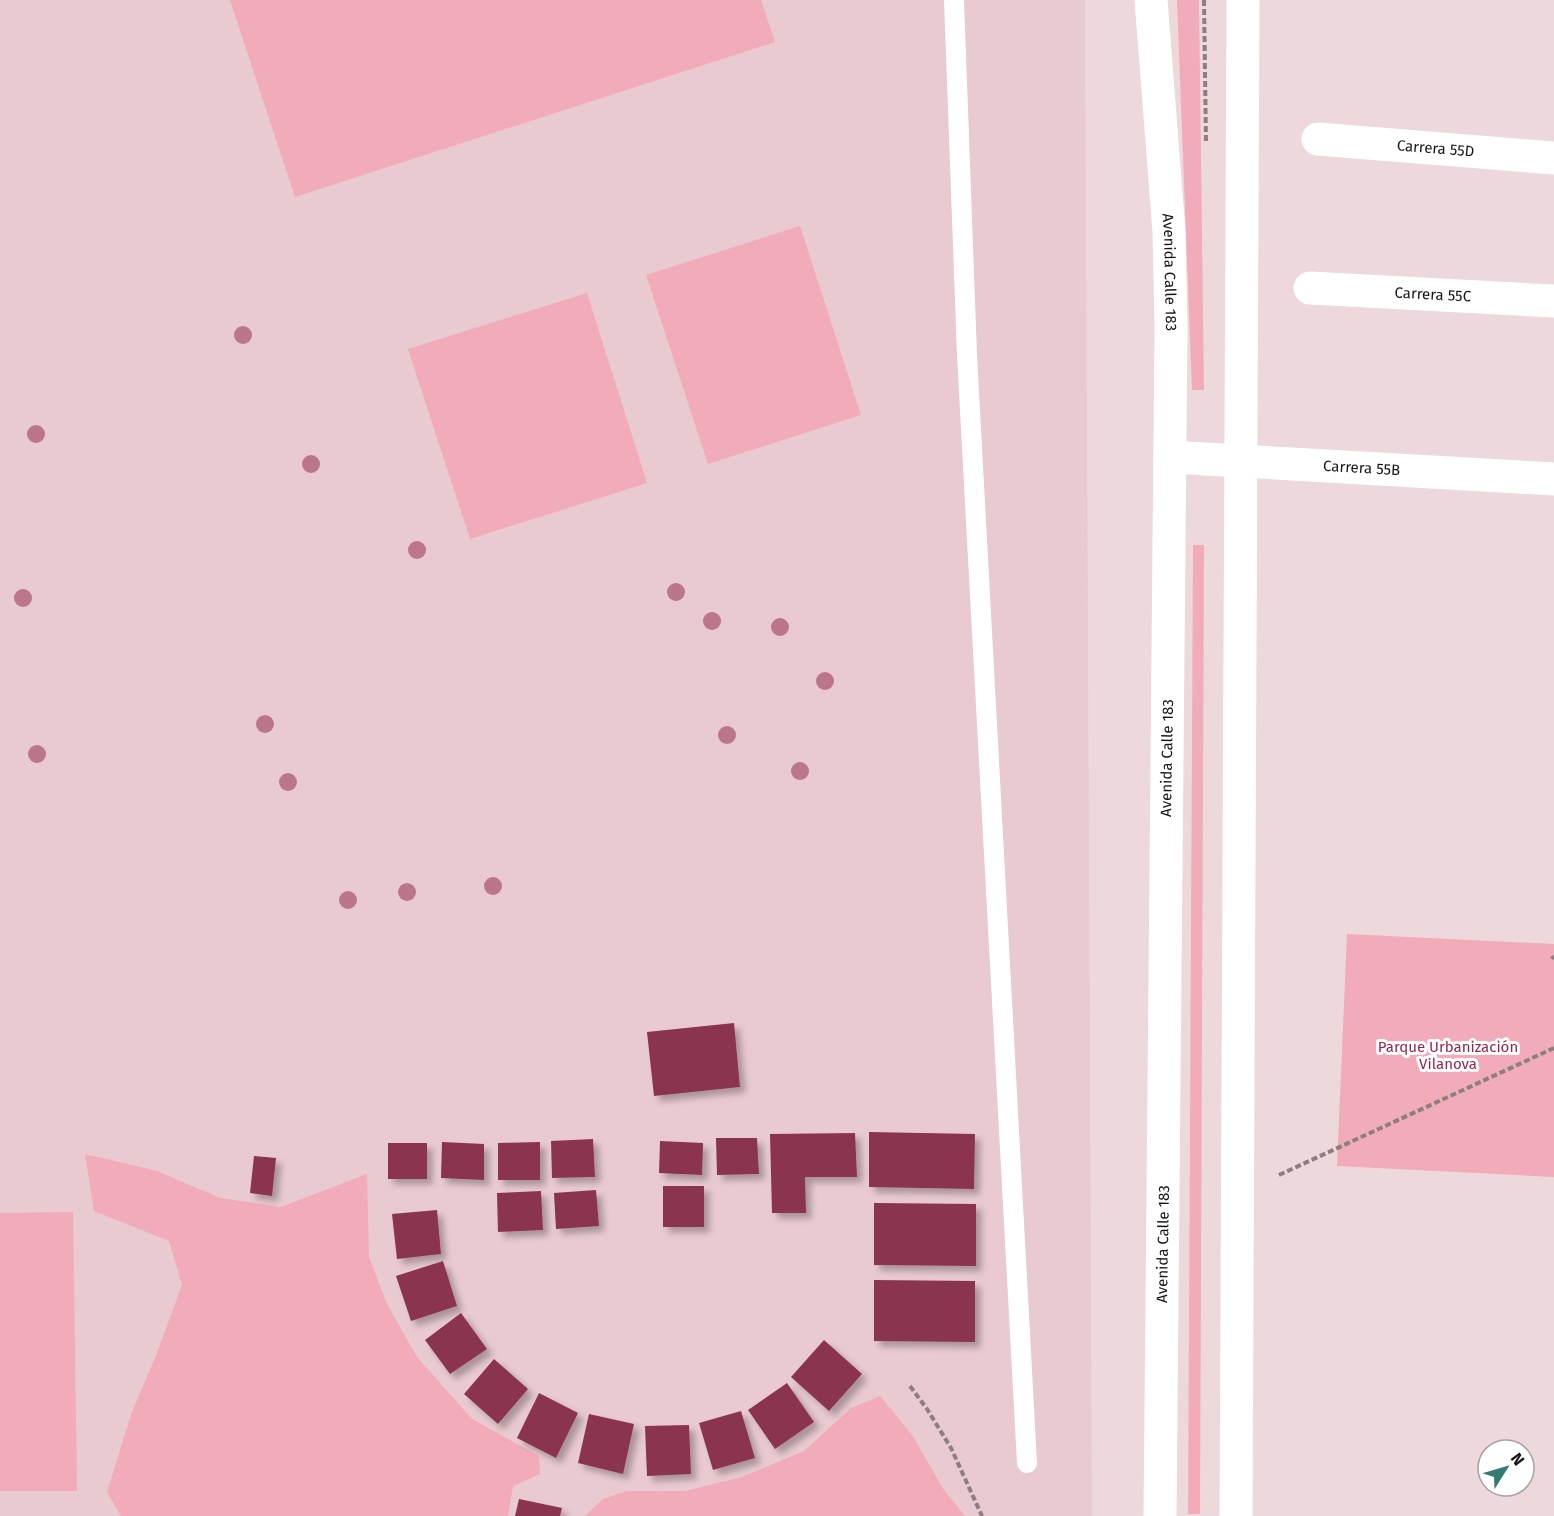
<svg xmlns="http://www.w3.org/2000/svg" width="1554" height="1516" font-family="'Fira Sans',sans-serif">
<defs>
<filter id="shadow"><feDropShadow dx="5.5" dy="5.5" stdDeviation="3" flood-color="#0004"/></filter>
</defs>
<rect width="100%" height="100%" fill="#edd8dc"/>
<path fill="#e8cad0" d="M0,0h1085l7,1516h-1092z"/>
<g fill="#f2abb9">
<path d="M230,0h531l14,42 -480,155z"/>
<path d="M1177,0h22l5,390h-12z"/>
<path d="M800,226l61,189 -153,49 -62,-189z"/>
<path d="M587,293l60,190 -177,56 -62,-190z"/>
<path d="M1193,545h11l-4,969h-12z"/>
<path d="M1347,934l207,10v233l-217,-11z"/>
<path d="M85,1154l72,17 63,27 61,9 86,-33 2,83 18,47 30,53 55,62 67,37 1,18 -27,12 -5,30h-387l-14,-24 25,-80 23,-54 27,-73 -13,-44 -75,-30z"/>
<path d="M73,1212l4,279h-77v-278z"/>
<path d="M880,1396l32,39 32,55 21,26h-380l18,-17 23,-8h59l57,-14 62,-26 47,-43z"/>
</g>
<g fill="#8a354d" filter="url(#shadow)">
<path d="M734,1023l6,64 -86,9 -7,-64z"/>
<path d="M869,1132l106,2 -1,55 -105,-2z"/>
<path d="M855,1133l2,44h-52l1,36h-34l-2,-79z"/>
<path d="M716,1138h41l2,36 -42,1z"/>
<path d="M593,1139l2,38 -43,1 -1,-37z"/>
<path d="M660,1141l43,2 -1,32 -43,-2z"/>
<path d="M442,1142l42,2v36l-43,-2z"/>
<path d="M540,1142v38h-42v-37z"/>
<rect x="388" y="1143" width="39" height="36"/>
<path d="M254,1156l22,2 -4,38 -22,-3z"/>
<rect x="663" y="1186" width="41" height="41"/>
<path d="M596,1190l3,36 -43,3 -2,-36z"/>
<path d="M541,1191l2,39 -45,2 -1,-39z"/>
<path d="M874,1203l102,1v62l-102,-1z"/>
<path d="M437,1210l4,44 -44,5 -5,-45z"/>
<path d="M443,1261l14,45 -46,15 -15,-45z"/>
<path d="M874,1280l101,1v61l-101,-1z"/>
<path d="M461,1313l26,36 -37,25 -25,-34z"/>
<path d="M824,1340l38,34 -33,37 -38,-34z"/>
<path d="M494,1359l34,30 -30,35 -34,-30z"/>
<path d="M787,1383l27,39 -39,27 -27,-39z"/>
<path d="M539,1393l39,20 -22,45 -39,-20z"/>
<path d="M741,1411l14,47 -42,12 -14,-47z"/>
<path d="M589,1414l45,10 -11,50 -45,-11z"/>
<path d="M689,1425l2,49 -44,2 -2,-50z"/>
<path d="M519,1499l43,9 -2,8h-45z"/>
</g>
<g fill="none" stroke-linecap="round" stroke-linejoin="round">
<g stroke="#8d7e81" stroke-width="4" stroke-dasharray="6 3" stroke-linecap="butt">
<path d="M1204,0l2,143"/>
<path d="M1552,956l2,3"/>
<path d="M1279,1175l275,-127"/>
<path d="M910,1386l17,23 24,39 31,68"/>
</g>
<path stroke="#fff" stroke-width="20" d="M954,0l13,355 60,1108"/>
<g stroke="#fff" stroke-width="33">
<path id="s1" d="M1318,139l236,19"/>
<path id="s2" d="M1310,288l244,13"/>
</g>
<path stroke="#fff" stroke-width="33" id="s3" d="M1170,457l384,22"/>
<g stroke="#fff" stroke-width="33">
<path id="s4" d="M1151,0l18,232 2,97 -11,1187"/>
<path d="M1236,1516l7,-1516"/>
</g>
</g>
<g fill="#bc768c">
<circle cx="243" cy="335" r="9"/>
<circle cx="36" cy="434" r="9"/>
<circle cx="311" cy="464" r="9"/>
<circle cx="417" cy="550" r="9"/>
<circle cx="676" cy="592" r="9"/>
<circle cx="23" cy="598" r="9"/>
<circle cx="712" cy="621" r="9"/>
<circle cx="780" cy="627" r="9"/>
<circle cx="825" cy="681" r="9"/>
<circle cx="265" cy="724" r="9"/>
<circle cx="727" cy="735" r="9"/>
<circle cx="37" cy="754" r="9"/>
<circle cx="800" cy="771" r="9"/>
<circle cx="288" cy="782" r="9"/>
<circle cx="493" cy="886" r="9"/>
<circle cx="407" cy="892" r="9"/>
<circle cx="348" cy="900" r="9"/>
</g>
<g text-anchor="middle" stroke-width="6" stroke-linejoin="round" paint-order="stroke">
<g font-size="15" fill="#1a1315" stroke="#fff">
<text dy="5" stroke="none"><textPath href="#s1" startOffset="118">Carrera 55D</textPath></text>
<text dy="5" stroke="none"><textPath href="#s4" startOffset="273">Avenida Calle 183</textPath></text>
<text dy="5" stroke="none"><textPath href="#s2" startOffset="123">Carrera 55C</textPath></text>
<text dy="5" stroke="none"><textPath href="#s3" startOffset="192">Carrera 55B</textPath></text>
<text transform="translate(1167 758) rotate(-89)" y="5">Avenida Calle 183</text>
<text transform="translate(1163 1244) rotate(-89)" y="5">Avenida Calle 183</text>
</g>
<g font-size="15" fill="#94264a" stroke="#fff">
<text x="1448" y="1052">Parque Urbanización<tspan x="1448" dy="17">Vilanova</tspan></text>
</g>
</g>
<g transform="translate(1506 1468) rotate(53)"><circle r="28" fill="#ffffff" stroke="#a3a1a1" stroke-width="1.5"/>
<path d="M0-4.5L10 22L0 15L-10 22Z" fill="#357b74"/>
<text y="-9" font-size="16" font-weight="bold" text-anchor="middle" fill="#1a1315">N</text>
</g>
</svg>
